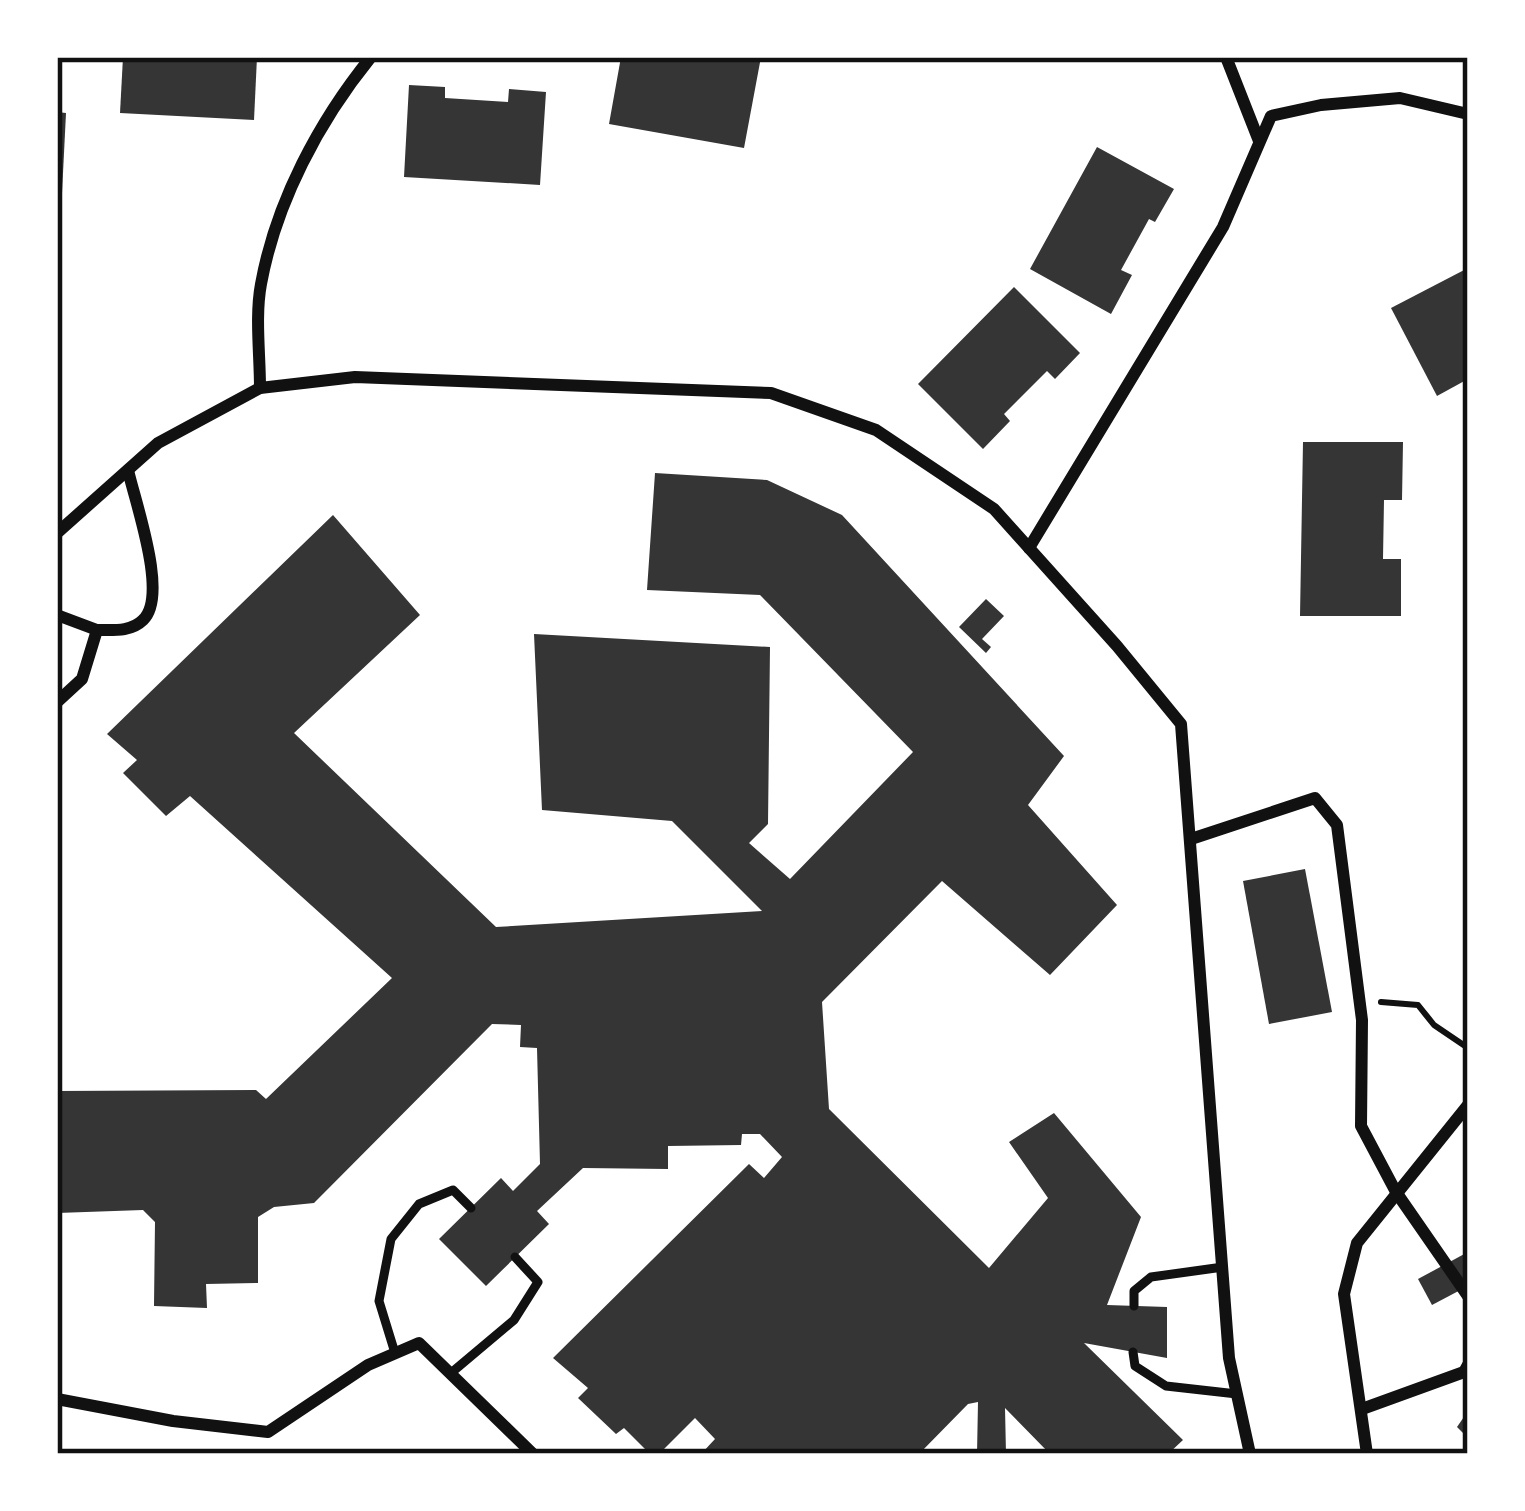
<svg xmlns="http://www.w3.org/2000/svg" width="1525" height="1511" font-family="'Roboto Condensed',sans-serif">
<rect width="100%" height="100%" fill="#fff"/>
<g fill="#353535">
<path d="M123,57h134l-3,63 -134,-7z"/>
<path d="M621,57h73l27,5 1,-5h39l-17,91 -135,-24z"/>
<path d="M409,85l36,2v11l63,4 1,-13 37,3 -6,93 -136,-8z"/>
<path d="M57,112l9,1 -5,100h-4z"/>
<path d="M1097,147l77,42 -19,33 -6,-3 -28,51 11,5 -21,39 -81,-45z"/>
<path d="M1468,268v111l-31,17 -46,-88z"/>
<path d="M1014,287l66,66 -25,26 -8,-8 -43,43 6,7 -27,28 -65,-65z"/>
<path d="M1303,442h100l-1,58h-18l-1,59h18v57h-101z"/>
<path d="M655,473l112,7 75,35 222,241 -36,49 89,100 -67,70 -108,-94 -120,121 7,107 160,159 59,-70 -39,-56 45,-29 87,104 -34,88 60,2v51l-83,-15 99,97 -15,14h-118l-45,-46 1,46h-29l1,-52 -10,2 -49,50h-218l14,-15 -20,-21 -36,36h-9l-26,-26 -8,6 -38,-36 10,-10 -35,-30 196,-194 15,14 18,-21 -22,-23h-18l-1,11 -73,1v23l-85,-1 -46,43 12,13 -63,62 -47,-47 62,-61 12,13 27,-27 -3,-116 -17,-1 1,-22 -29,-1 -178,179 -40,4 -16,10v66l-52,1 1,24 -53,-2 1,-84 -12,-12 -86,3v-122l199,-1 10,9 126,-121 -202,-182 -24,20 -43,-43 14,-13 -30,-26 226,-219 87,100 -126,118 202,194 266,-16 -90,-90 -130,-11 -8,-176 236,13 -2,177 -19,19 41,36 123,-127 -153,-157 -113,-5z"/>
<path d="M986,599l18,17 -22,23 9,8 -5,6 -27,-26z"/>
<path d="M1305,869l27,143 -63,12 -26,-143z"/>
<path d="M1468,1252v34l-36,19 -14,-26z"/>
<path d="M1468,1411v27l-11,-11z"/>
</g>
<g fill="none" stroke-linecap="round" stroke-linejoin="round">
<path stroke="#111" stroke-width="6" d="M1381,1002l37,3 16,20 34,23"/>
<g stroke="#111" stroke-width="9">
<path d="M1134,1306v-15l17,-14 72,-10"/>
<path d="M1133,1352l2,14 31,20 71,8"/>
<path d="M395,1353l-16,-52 12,-62 28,-35 34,-14 18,18"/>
<path d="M451,1373l63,-53 24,-38 -23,-25"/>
</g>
<g stroke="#111" stroke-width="12">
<path d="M1226,57l33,84"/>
<path d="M260,388c0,-34 -5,-72 1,-104 15,-82 58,-163 110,-227"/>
<path d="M57,533l101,-90 102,-55 95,-11 416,16 105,37 118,79 123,137 64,78 48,634 21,96"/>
<path d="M1029,548l194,-321 48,-111 50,-11 79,-7 68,16"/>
<path d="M57,615l40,15"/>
<path d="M57,702l25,-23 15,-49c16,0 34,2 46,-10 26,-24 -8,-118 -15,-150"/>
<path d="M1191,839l124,-41 22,27 25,195 -1,106 35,66 72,104"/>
<path d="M57,1399l116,22 95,11 100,-67 51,-22 114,111"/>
<path d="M1362,1409l102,-37 4,-7"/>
<path d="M1367,1454l-23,-160 13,-51 111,-138"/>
</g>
</g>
<rect width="1525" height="1511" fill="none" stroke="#ffffff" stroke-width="120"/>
<rect x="60" y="60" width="1405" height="1391" fill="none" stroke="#111" stroke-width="4.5"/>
</svg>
